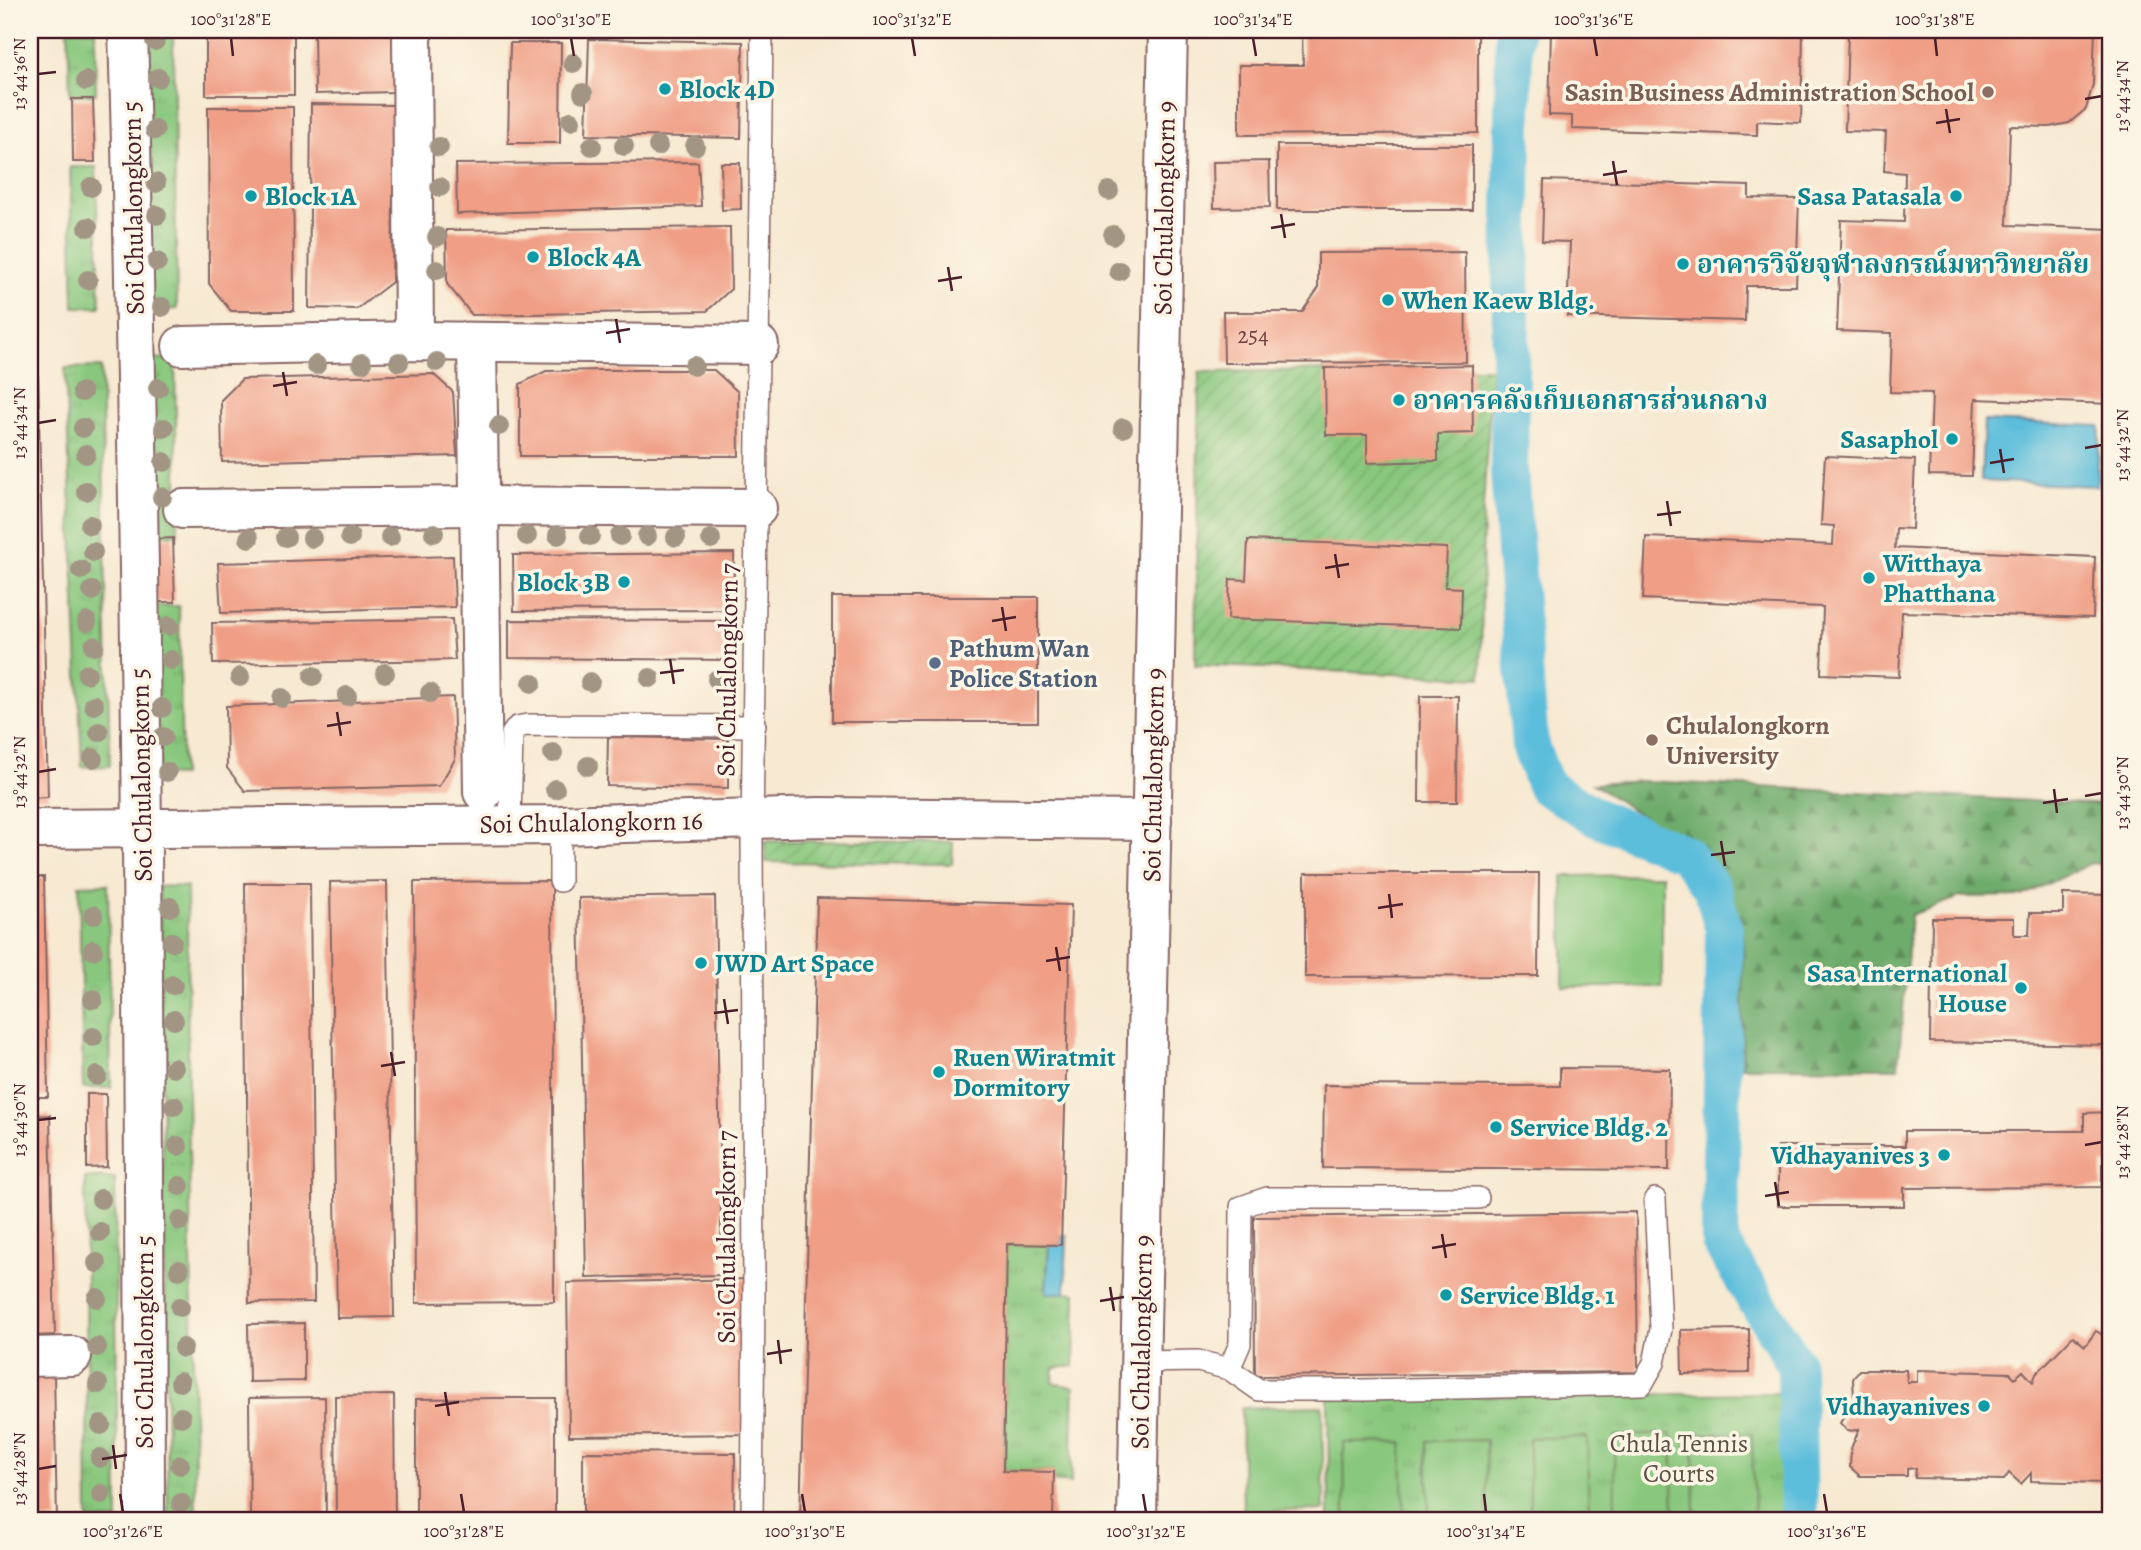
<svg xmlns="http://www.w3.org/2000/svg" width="2141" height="1550" font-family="Alegreya,'Noto Serif Thai',serif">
<defs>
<pattern id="grass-tufts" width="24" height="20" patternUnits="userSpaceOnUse" patternTransform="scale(1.75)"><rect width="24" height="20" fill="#88c77d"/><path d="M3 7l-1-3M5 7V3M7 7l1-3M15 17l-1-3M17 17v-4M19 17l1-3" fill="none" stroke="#77aa6c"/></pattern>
<pattern id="forest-firs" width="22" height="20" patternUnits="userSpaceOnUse" patternTransform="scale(1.75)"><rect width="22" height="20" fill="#6eac6c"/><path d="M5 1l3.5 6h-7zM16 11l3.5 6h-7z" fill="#5c8b59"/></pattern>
<pattern id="garden-furrows" width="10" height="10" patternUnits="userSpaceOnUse" patternTransform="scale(1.75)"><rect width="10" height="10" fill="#88c77d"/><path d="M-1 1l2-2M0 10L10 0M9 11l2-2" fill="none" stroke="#77aa6c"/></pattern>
</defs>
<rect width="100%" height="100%" fill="#fcf5e5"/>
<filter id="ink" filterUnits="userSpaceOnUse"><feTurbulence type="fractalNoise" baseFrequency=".0143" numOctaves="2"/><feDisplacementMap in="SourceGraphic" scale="14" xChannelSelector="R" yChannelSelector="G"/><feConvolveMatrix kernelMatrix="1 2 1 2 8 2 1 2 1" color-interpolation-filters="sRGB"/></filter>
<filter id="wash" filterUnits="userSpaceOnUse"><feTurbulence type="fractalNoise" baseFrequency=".00686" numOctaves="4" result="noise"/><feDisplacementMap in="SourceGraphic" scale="28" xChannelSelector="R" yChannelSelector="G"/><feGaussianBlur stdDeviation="1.57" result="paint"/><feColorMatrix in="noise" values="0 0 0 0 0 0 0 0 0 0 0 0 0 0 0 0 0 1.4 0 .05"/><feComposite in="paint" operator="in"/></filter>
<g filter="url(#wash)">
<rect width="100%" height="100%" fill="#f7e9d2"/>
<g fill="url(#grass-tufts)" stroke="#697354" stroke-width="2">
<path d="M68,30h27l1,64 -26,1z"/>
<path d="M147,30h26l4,279 -30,1z"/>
<path d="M70,167h26l4,140h-26z"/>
<path d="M175,358l3,176 -26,2 -5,-177z"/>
<path d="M101,367l9,399 -28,1 -17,-399z"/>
<path d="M153,606h26l3,170 -26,-1z"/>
<path d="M108,884l3,204h-28l-4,-203z"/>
<path d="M159,886l28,1 1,209 8,424h-28z"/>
<path d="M85,1178h30l3,342h-30z"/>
<path d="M1007,1244l42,1 -3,47 30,1 -2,73 -20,2 -1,15 21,4 -3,96 -17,-2v-9l-51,-1z"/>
<path d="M1785,1393l1,127h-457l-1,-122z"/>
</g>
<path fill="url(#forest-firs)" stroke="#5c664c" stroke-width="2" d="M1644,781l467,24v60l-20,-2 -69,33 -62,1 -49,18 -13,153 -156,-1 1,-135 -21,-52 -30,-35 -50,-29 -49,-32z"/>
<g fill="url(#garden-furrows)" stroke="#697354" stroke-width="2">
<path d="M1492,368l-9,140 -2,170 -286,-13 4,-293z"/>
<path d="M764,841l189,1 -1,22 -186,-2z"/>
</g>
<g fill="#88c77d" stroke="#697354" stroke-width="2">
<path d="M1662,875v112h-99v-111z"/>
<path d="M1322,1406l2,104 -81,2 -2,-104z"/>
<path d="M1752,1433l2,87h-59l-1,-86z"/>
<path d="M1672,1434l2,86h-59l-1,-84z"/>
<path d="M1587,1437l2,83h-59l-1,-82z"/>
<path d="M1486,1440l1,80h-58l-2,-79z"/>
<path d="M1402,1442l2,78h-59l-1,-77z"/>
</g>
<g fill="#5dbedb" stroke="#546e83" stroke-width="2">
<path d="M1984,421l116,5 -3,60 -116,-5z"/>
<path d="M1067,1236l-2,57h-19l3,-48h11l1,-8z"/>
</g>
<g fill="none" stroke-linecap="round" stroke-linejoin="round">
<path stroke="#5dbedb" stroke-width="38" d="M1514,30l-5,441 21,275 16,41 52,31 87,36 27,34 12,42 -4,312 76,123 3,155"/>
</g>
<g id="blocks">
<g fill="#f09f86">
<rect x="206" y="30" width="88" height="65"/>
<path d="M314,30h79l2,62 -80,2z"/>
<path d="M1302,30h176v103l-239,2v-70h64z"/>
<path d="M1551,30l252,2 -2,91 -44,-2v14l-185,-6v-13l-23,-1z"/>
<path d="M1848,30h247l-2,54 -7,25 -17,14 -20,4 -39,-1 -3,99 104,4v175l-136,-5 -3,77 -43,-1 3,-82 -42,-1 2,-59 -55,-2 4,-111 63,2 1,-49 -21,-2 2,-39 -41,-1z"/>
<path d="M589,39l154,3 -2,96 -155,-3z"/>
<path d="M510,43h51l-1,100h-52z"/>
<path d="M72,99h21l2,63h-22z"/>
<path d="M311,104l83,1 -2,177 -35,27 -48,-1z"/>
<path d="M208,107h85l1,204h-63l-22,-27z"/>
<rect x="1277" y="145" width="195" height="65"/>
<path d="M1269,161l1,46 -56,1 -1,-46z"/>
<path d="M698,162l3,44 -244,8 -1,-50z"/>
<path d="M721,163h19l1,46 -19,1z"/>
<path d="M30,176h2l4,144h-6z"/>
<path d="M1544,180l205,6v12l50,1 -3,87h-50l-1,35 -178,-5 3,-74 -28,-1z"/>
<path d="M730,227l1,62 -24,22 -235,4 -25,-31 -1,-54z"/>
<path d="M1465,252l1,110 -242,1 -1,-51h79l16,-23v-36z"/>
<path d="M1472,365l1,68 -35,1v27l-71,2v-28h-41l-1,-67z"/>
<path d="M604,370h110l24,22 1,64h-219v-72l26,-13z"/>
<path d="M433,374l20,18 4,64 -235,6 -1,-62 21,-21z"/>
<path d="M30,376h8l10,421 -18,1z"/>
<path d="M1825,456l90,4 -3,69 -16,-1 -1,20 200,9 -2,61 -191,-6 -3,65 -78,-3 2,-67 -180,-8 3,-62 187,8 1,-19 -13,-1z"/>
<path d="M173,538l2,64h-22l-1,-63z"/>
<path d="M1248,540l199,8 -2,39 17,1 -1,40 -233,-9 2,-40 16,1z"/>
<path d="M734,553v57l-220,1 -1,-56z"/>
<path d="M453,556l2,51 -234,6 -3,-50z"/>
<rect x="832" y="597" width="206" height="125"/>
<path d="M452,619l3,41 -242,4 -1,-41z"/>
<path d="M509,620l220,1v39l-220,-2z"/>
<path d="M1420,696h38l-1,106h-38z"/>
<path d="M453,697l2,62 -16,27 -194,5 -18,-23 -1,-62z"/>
<path d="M608,737l120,2v49l-121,-2z"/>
<path d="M1305,873h234l-1,103 -233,1z"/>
<path d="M30,877h14l4,220h-18z"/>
<path d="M387,881l7,436 -57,1 -7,-436z"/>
<path d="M552,881l2,421 -138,1 -2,-421z"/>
<path d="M245,883h65l4,419 -65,1z"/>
<path d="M2063,894l48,1v150l-181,-3 2,-124h82v17h15l1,-22h33z"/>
<path d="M715,896l7,379 -136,3 -7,-380z"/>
<path d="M817,898l254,7 -10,340 -54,-1 -4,227 51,1 -1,48h-253z"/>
<path d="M1560,1068l110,1 -1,101 -346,-2 1,-83 236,1z"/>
<path d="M87,1094h19l1,73 -20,1z"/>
<path d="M2111,1112v53l-9,-1v23l-198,1v18h-126v-60h127v-15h179v-18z"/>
<path d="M50,1115l5,220 -25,1v-220z"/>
<path d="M1636,1212l2,160 -383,4 -1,-159z"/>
<path d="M749,1279l-1,155 -179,2 -2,-153z"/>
<path d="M304,1323v58l-55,1 -1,-58z"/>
<path d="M1749,1329v44l-67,1 -1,-44z"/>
<path d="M2096,1331l15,9v17l-7,7 7,8v100l-7,1 1,10 -74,-2v-8l-10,11 -12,-11 -5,7 -89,-2 1,-10 -9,1v7h-47l-10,-9 1,-19 8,-18 -12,1 -7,-8 5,-8 16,-1 -7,-16 -1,-19 6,-9h47l1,12h10v-12l93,3 5,5 8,-7 10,11 3,-8 37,-38 12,10z"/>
<path d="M54,1374l3,146h-27v-145z"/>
<path d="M394,1395l1,125h-59l-1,-124z"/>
<path d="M325,1397l1,123h-76l-1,-122z"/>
<path d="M496,1398h59v122h-139v-121z"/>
<path d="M583,1452l152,1 -1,67h-151z"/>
</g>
</g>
</g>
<g filter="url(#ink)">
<use href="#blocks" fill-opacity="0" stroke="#876665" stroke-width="2"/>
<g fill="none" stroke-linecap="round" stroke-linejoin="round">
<g stroke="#876665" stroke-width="24">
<g id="lane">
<path d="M510,825l2,-91 5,-7 10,-2 228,1"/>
<path d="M560,825v56"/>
<path d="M1141,1362l57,-1 31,8 30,21h104l279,-6 12,-21 7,-34 -6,-130"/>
<path d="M1229,1369l11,-25 1,-137 26,-9h211"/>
<path d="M752,1520l2,-226 -2,-457 10,-807"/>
</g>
</g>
<g stroke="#876665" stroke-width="42">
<g id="street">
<path d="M128,30c14,496 16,993 17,1490"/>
<path d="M412,30l2,311"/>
<path d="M477,342l6,450"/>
<path d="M182,346l232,-5 345,4"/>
<path d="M183,509l296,-3 278,2"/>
<path d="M30,829l530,-4 259,-8 333,3"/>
<path d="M30,1357l42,-1"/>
<path d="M1137,1520l31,-1490"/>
</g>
</g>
<use href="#lane" stroke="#fff" stroke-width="21"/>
<use href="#street" stroke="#fff" stroke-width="38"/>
</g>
<g fill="#a29584">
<circle cx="155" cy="41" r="10"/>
<circle cx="573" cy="63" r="10"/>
<circle cx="158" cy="78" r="10"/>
<circle cx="86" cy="81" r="10"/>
<circle cx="583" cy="93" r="10"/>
<circle cx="571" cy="121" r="10"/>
<circle cx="155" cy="130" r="10"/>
<circle cx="592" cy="146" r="10"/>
<circle cx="624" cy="146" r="10"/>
<circle cx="658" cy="146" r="10"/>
<circle cx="695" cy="146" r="10"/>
<circle cx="439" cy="147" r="10"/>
<circle cx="156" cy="183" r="10"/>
<circle cx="91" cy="187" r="10"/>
<circle cx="440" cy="187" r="10"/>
<circle cx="1109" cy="191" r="10"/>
<circle cx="157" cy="215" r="10"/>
<circle cx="88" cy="227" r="10"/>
<circle cx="1113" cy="235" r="10"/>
<circle cx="437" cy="237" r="10"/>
<circle cx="157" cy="262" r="10"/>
<circle cx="437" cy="270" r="10"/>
<circle cx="1119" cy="271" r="10"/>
<circle cx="88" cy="280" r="10"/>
<circle cx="162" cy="307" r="10"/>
<circle cx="399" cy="362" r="10"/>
<circle cx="437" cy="362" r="10"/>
<circle cx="362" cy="363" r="10"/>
<circle cx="316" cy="365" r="10"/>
<circle cx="694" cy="366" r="10"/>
<circle cx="158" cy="388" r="10"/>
<circle cx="82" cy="392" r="10"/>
<circle cx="499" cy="426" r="10"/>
<circle cx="83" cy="428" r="10"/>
<circle cx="164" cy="428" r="10"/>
<circle cx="1123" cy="428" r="10"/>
<circle cx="86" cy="454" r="10"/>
<circle cx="164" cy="462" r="10"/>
<circle cx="86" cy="491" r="10"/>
<circle cx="162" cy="497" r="10"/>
<circle cx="90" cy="525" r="10"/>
<circle cx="434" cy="533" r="10"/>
<circle cx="558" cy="535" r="10"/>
<circle cx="527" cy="536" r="10"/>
<circle cx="590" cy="536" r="10"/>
<circle cx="620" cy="536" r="10"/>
<circle cx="647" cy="536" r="10"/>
<circle cx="286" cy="537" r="10"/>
<circle cx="350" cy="537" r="10"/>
<circle cx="390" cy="537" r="10"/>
<circle cx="676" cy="537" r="10"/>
<circle cx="249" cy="538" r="10"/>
<circle cx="312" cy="538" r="10"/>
<circle cx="711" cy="539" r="10"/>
<circle cx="93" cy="552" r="10"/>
<circle cx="81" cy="570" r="10"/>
<circle cx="92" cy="591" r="10"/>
<circle cx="87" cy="622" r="10"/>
<circle cx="169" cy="626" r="10"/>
<circle cx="94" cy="646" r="10"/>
<circle cx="171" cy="660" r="10"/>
<circle cx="385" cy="673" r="10"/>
<circle cx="87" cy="674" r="10"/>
<circle cx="313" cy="676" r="10"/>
<circle cx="240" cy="677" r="10"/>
<circle cx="650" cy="678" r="10"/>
<circle cx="717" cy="679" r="10"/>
<circle cx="590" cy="682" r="10"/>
<circle cx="532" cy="683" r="10"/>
<circle cx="430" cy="693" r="10"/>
<circle cx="347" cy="696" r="10"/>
<circle cx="282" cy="698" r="10"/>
<circle cx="94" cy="705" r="10"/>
<circle cx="162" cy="708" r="10"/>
<circle cx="99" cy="732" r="10"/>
<circle cx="163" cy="737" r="10"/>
<circle cx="553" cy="753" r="10"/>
<circle cx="93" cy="758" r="10"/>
<circle cx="588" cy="766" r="10"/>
<circle cx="167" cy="772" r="10"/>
<circle cx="555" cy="789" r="10"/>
<circle cx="170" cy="907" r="10"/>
<circle cx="93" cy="915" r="10"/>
<circle cx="172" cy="942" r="10"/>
<circle cx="93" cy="950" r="10"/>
<circle cx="173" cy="985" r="10"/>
<circle cx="93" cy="999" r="10"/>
<circle cx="174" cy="1020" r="10"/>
<circle cx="93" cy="1037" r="10"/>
<circle cx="174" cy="1068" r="10"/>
<circle cx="97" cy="1076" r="10"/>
<circle cx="174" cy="1106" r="10"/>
<circle cx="178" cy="1146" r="10"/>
<circle cx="180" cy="1186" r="10"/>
<circle cx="101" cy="1199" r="10"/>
<circle cx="180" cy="1221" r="10"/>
<circle cx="100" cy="1232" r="10"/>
<circle cx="97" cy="1263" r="10"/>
<circle cx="179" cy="1270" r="10"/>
<circle cx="97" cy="1298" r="10"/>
<circle cx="180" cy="1307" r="10"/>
<circle cx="97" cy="1347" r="10"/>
<circle cx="183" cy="1348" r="10"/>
<circle cx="180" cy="1382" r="10"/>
<circle cx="98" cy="1384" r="10"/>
<circle cx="181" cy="1417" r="10"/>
<circle cx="101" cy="1425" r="10"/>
<circle cx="100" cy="1458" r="10"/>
<circle cx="180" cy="1465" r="10"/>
<circle cx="101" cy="1494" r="10"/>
<circle cx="181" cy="1503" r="10"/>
</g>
</g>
<path fill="none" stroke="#4a1f2b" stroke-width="2.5" d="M231,38l2,18M571,38l3,18M912,38l3,18M1253,38l3,18M1594,38l3,18M1935,38l2,18M38,74l18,-2M2085,99l17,-3M1946,109l4,24M1936,123l24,-4M1613,161l4,24M1603,175l24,-4M1281,214l4,24M1271,228l24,-4M948,267l4,24M938,281l24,-4M616,319l4,24M606,333l24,-4M283,372l4,24M273,386l24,-4M38,423l18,-3M2085,448l17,-3M2000,449l4,24M1990,463l24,-4M1667,501l4,25M1657,515l24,-3M1335,554l4,24M1325,568l24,-4M1002,607l4,24M992,621l24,-4M670,659l4,25M660,673l24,-3M337,712l4,24M327,726l24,-4M38,772l18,-3M2054,789l3,24M2085,796l17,-3M2043,803l25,-4M1721,841l4,25M1711,855l24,-3M1389,894l3,24M1378,908l25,-4M1056,947l4,24M1046,961l24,-4M724,999l4,25M714,1013l24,-3M391,1052l4,24M381,1066l24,-4M38,1120l18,-2M2085,1145l17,-3M1775,1182l4,24M1765,1196l24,-4M1442,1234l4,24M1432,1248l24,-4M1110,1287l4,24M1100,1301l24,-4M778,1340l3,24M767,1354l25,-4M445,1392l4,24M435,1406l24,-4M113,1445l3,24M102,1459l25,-4M38,1469l18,-3M120,1494l3,18M461,1494l3,18M802,1494l3,18M1143,1494l3,18M1484,1494l2,18M1824,1494l3,18"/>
<g fill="#0f9aa8" stroke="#fcf5e5" stroke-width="2.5">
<circle cx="665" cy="89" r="7"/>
<circle cx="251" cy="196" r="7"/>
<circle cx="1956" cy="196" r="7"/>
<circle cx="533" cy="257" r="7"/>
<circle cx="1683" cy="264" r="7"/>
<circle cx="1388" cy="300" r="7"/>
<circle cx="1399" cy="400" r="7"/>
<circle cx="1952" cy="439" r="7"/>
<circle cx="1869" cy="578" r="7"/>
<circle cx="624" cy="582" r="7"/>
<circle cx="701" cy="963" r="7"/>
<circle cx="2021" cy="988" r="7"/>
<circle cx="939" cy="1072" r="7"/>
<circle cx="1496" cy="1127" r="7"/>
<circle cx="1944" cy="1155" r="7"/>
<circle cx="1446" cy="1295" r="7"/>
<circle cx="1984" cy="1406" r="7"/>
</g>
<g fill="#8d6e63" stroke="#fcf5e5" stroke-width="2.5">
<circle cx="1988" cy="92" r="7"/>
<circle cx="1652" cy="740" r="7"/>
</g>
<circle fill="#5c6f8a" stroke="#fcf5e5" stroke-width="2.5" cx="935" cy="663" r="7"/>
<g text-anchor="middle" stroke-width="7" stroke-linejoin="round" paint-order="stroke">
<g font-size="23" fill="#743f42">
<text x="1253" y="343">254</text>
</g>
<g font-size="26" font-weight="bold" fill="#0d838f" stroke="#fcf5e5" text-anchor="start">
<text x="679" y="98">Block 4D</text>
<text x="265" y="205">Block 1A</text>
<text x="1942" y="205" text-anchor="end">Sasa Patasala</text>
<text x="547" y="266">Block 4A</text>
<text x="1697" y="273">อาคารวิจัยจุฬาลงกรณ์มหาวิทยาลัย</text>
<text x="1402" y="309">When Kaew Bldg.</text>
<text x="1413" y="409">อาคารคลังเก็บเอกสารส่วนกลาง</text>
<text x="1938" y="448" text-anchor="end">Sasaphol</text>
<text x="1883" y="572">Witthaya<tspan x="1883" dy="30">Phatthana</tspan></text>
<text x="610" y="591" text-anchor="end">Block 3B</text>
<text x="715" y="972">JWD Art Space</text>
<text x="2007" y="982" text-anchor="end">Sasa International<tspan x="2007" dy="30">House</tspan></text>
<text x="953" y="1066">Ruen Wiratmit<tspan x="953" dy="30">Dormitory</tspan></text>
<text x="1510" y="1136">Service Bldg. 2</text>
<text x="1930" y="1164" text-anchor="end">Vidhayanives 3</text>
<text x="1460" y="1304">Service Bldg. 1</text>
<text x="1970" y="1415" text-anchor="end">Vidhayanives</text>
</g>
<g font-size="26" font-weight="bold" fill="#785e54" stroke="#fcf5e5" text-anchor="end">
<text x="1974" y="101">Sasin Business Administration School</text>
<text x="1666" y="734" text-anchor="start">Chulalongkorn<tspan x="1666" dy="30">University</tspan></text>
</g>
<g font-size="26" fill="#4a1f2b" stroke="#fcf5e5">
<text transform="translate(133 208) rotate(-91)" y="9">Soi Chulalongkorn 5</text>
<text transform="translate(1164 208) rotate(-89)" y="9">Soi Chulalongkorn 9</text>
<text transform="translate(727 670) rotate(-89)" y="9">Soi Chulalongkorn 7</text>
<text transform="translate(141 775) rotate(-91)" y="9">Soi Chulalongkorn 5</text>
<text transform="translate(1153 775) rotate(-89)" y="9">Soi Chulalongkorn 9</text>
<text transform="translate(591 822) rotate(-1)" y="9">Soi Chulalongkorn 16</text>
<text transform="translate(726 1237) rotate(-90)" y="9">Soi Chulalongkorn 7</text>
<text transform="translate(144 1342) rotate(-90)" y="9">Soi Chulalongkorn 5</text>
<text transform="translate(1141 1342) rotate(-89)" y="9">Soi Chulalongkorn 9</text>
</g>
<g font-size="26" font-weight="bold" fill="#4e5e75" stroke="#fcf5e5" text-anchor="start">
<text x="949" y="657">Pathum Wan<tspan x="949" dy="30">Police Station</tspan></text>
</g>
<g font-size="26" fill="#5d5144" stroke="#fcf5e5">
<text x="1679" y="1452">Chula Tennis<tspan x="1679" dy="30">Courts</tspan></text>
</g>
</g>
<rect width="2141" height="1550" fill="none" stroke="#fcf5e5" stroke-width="77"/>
<rect x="38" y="38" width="2064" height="1474" fill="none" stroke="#4a1f2b" stroke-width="2.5"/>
<g font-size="18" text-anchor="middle" fill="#4a1f2b">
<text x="231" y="25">100°31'28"E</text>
<text x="571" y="25">100°31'30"E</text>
<text x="912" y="25">100°31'32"E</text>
<text x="1253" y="25">100°31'34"E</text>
<text x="1594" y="25">100°31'36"E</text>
<text x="1935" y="25">100°31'38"E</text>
<text transform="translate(19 74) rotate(-90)" y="6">13°44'36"N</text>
<text transform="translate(2122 96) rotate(-90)" y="6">13°44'34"N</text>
<text transform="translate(19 423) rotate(-90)" y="6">13°44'34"N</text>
<text transform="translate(2122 445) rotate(-90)" y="6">13°44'32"N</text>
<text transform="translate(19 772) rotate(-90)" y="6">13°44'32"N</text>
<text transform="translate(2122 793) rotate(-90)" y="6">13°44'30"N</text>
<text transform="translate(19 1120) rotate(-90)" y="6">13°44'30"N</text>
<text transform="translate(2122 1142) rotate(-90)" y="6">13°44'28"N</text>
<text transform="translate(19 1469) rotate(-90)" y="6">13°44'28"N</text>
<text x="123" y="1537">100°31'26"E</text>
<text x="464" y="1537">100°31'28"E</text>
<text x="805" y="1537">100°31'30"E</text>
<text x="1146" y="1537">100°31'32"E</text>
<text x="1486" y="1537">100°31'34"E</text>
<text x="1827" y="1537">100°31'36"E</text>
</g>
</svg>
